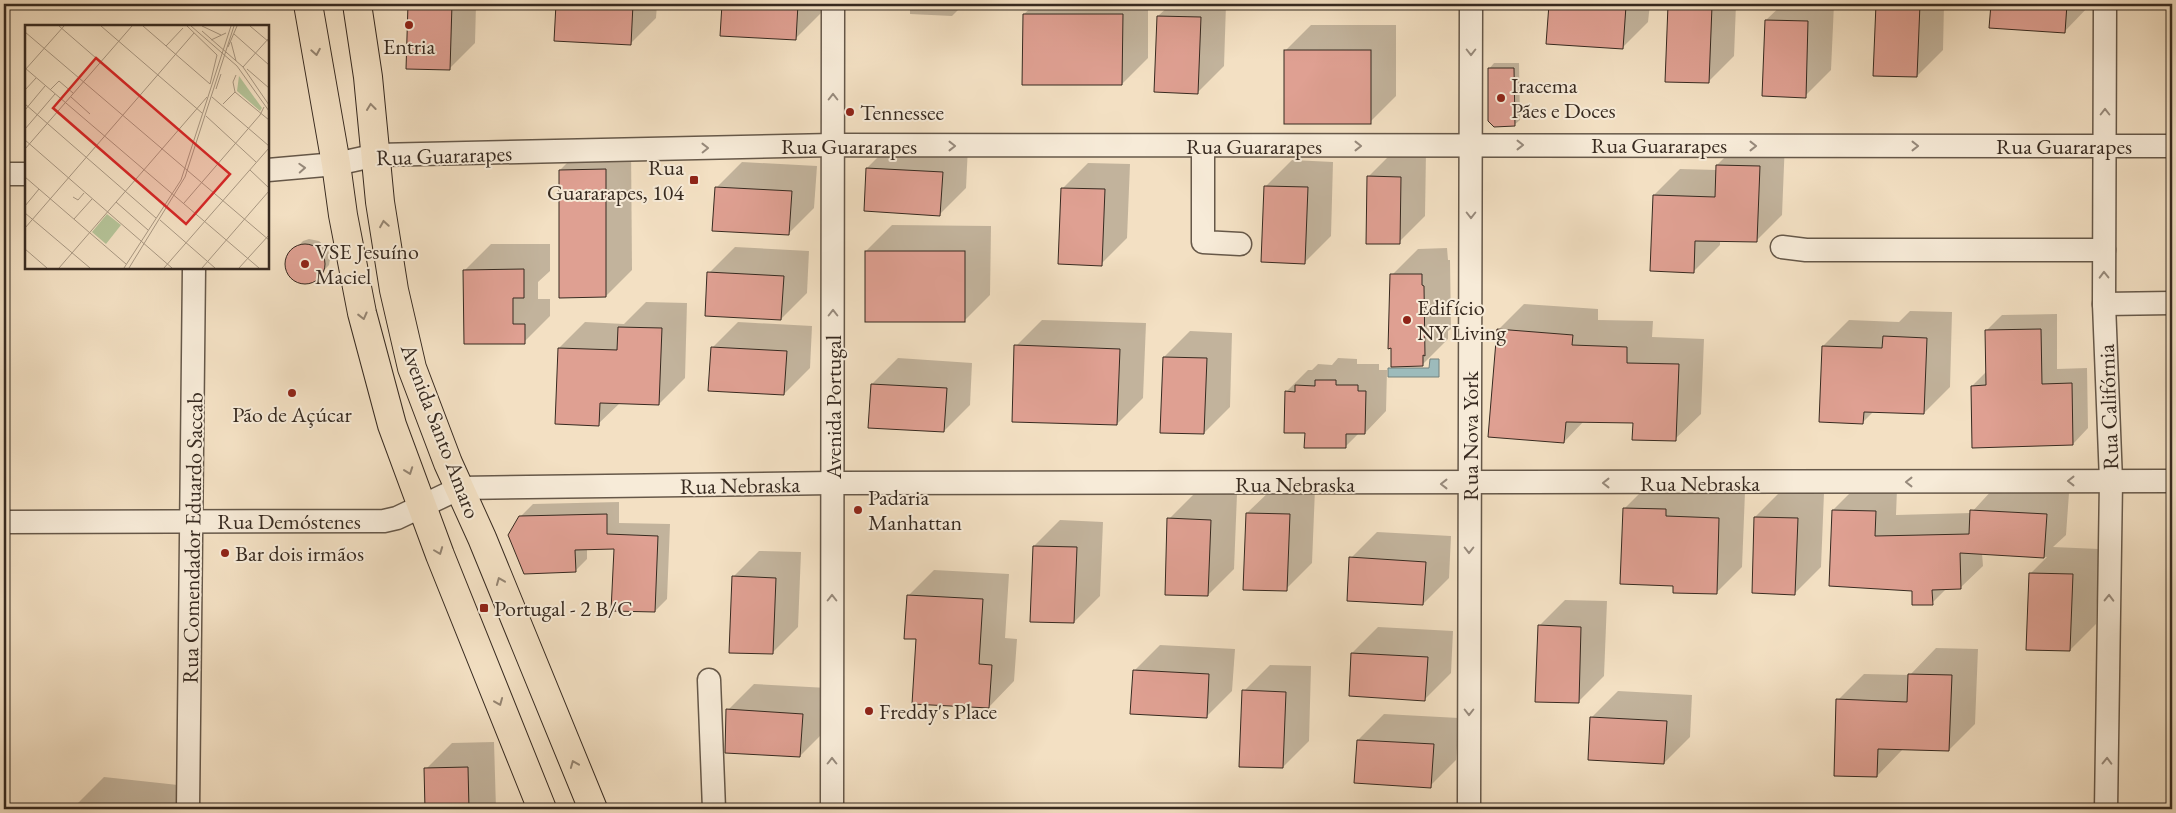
<svg xmlns="http://www.w3.org/2000/svg" width="2176" height="813" font-family="'EB Garamond',serif">
<rect width="100%" height="100%" fill="#f3e0c3"/>
<filter id="stains"><feTurbulence type="fractalNoise" baseFrequency=".004" numOctaves="4"/><feColorMatrix values="0 0 0 0 .2 0 0 0 0 .09 0 0 0 0 .02 0 0 0 .5 -.17"/></filter>
<radialGradient id="worn" r=".72"><stop offset=".6" stop-color="#630" stop-opacity="0"/><stop offset="1" stop-color="#630" stop-opacity=".3"/></radialGradient>
<path fill="#9dbbbb" stroke="#74817d" d="M1430,359h9v18h-51v-9h41z"/>
<g fill="#0003">
<path d="M409,4h67l-1,39 -26,26 -42,-1z"/>
<path d="M558,4h99l-1,14 -26,26 -74,-4z"/>
<path d="M723,4h99l-1,9 -26,26 -74,-4z"/>
<path d="M910,4h54l-12,12 -42,-2z"/>
<path d="M1035,4h113v54l-26,26 -98,-70z"/>
<path d="M1171,4h55l-2,62 -26,26 -40,-76z"/>
<path d="M1551,4h99l-2,18 -26,26 -74,-5z"/>
<path d="M1671,4h65l-2,52 -26,26 -39,-76z"/>
<path d="M1783,4h51l-3,66 -26,26 -39,-76z"/>
<path d="M1877,4h67l-1,46 -26,26 -42,-2z"/>
<path d="M1992,4h99l-27,28 -74,-5z"/>
<path d="M1311,25h85v71l-26,26 -85,-71z"/>
<path d="M1494,63h25l1,57 -6,5 -25,-56z"/>
<path d="M1743,139l42,2 -3,74 -26,26 -36,-1v5l-26,26 -40,-76 26,-26 37,1v-5z"/>
<path d="M893,142l75,4 -2,42 -26,26 -73,-46z"/>
<path d="M586,144h45l1,126 -26,26 -46,-126z"/>
<path d="M1394,151h32l-1,65 -26,26 -31,-65z"/>
<path d="M1292,160l41,2 -2,74 -26,26 -39,-76z"/>
<path d="M742,162l75,4 -3,42 -26,26 -72,-46z"/>
<path d="M1088,163l42,1 -3,74 -26,26 -39,-75z"/>
<path d="M892,225l99,1 -1,69 -26,26 -98,-70z"/>
<path d="M309,239l10,2 9,8 2,10 -1,6 -15,16 -13,1 -9,-4 -4,-5v-16l15,-16z"/>
<path d="M491,244h59v27l-12,11v17h12v17l-26,26 -59,-72z"/>
<path d="M735,247l74,4 -2,42 -26,26 -72,-46z"/>
<path d="M1447,248l1,12h2l1,69 -3,2v8l-26,26 -30,-90 26,-26z"/>
<path d="M646,302l41,1 -2,75 -26,26 -39,-1 -22,21 -39,-76 26,-26 39,2z"/>
<path d="M1524,304l74,5v11l55,1 -1,16 52,2 -3,75 -26,25 -41,-17 -50,-1 -20,21 -66,-112z"/>
<path d="M1910,311l42,1 -2,75 -26,26 -50,-2 -11,11 -40,-76 26,-26 50,2z"/>
<path d="M2057,314v55l30,-1 1,60 -15,16 -101,-58 15,-15 -1,-40 16,-16z"/>
<path d="M1042,320l104,3 -3,75 -26,26 -101,-78z"/>
<path d="M738,322l74,4 -2,42 -26,26 -72,-46z"/>
<path d="M1190,331l42,2 -2,74 -26,26 -40,-76z"/>
<path d="M898,358l74,5 -2,42 -26,26 -72,-47z"/>
<path d="M1338,358l19,1v5h22v6h8l-1,41 -21,22h-6l-14,14 -39,-15 -20,-40 22,-22h4l6,-6 14,1z"/>
<path d="M1650,483l95,9 -3,75 -26,26 -42,-8 -50,-76z"/>
<path d="M1273,488l42,1 -3,74 -26,26 -39,-76z"/>
<path d="M1855,488l42,1 -1,26 75,-2 23,-25 75,5 -3,42 -13,12 46,2 -3,75 -26,26 -40,-76 17,-17 -65,-4 1,13 -23,22h-13l-15,15 -19,-14 -80,-79z"/>
<path d="M1781,491l43,2 -3,74 -26,26 -40,-76z"/>
<path d="M1195,493l42,1 -3,75 -26,26 -39,-76z"/>
<path d="M619,502v21l51,1 -3,75 -12,12 -40,-63h-28v11l-12,12 -55,-54 13,-13z"/>
<path d="M1060,520l43,2 -3,74 -26,26 -40,-76z"/>
<path d="M1377,532l74,4 -2,42 -26,26 -72,-46z"/>
<path d="M759,551l42,1 -3,75 -26,26 -39,-76z"/>
<path d="M934,570l75,4 -4,64 12,1 -3,42 -25,26 -71,-69 -10,-42z"/>
<path d="M1565,600l42,1 -3,75 -26,26 -39,-76z"/>
<path d="M1378,627l75,4 -2,42 -26,26 -73,-46z"/>
<path d="M1160,645l75,4 -3,42 -26,26 -72,-46z"/>
<path d="M1936,648l42,1 -3,75 -26,26 -46,-1 -26,27 -39,-76 26,-26 46,1z"/>
<path d="M1270,665l41,1 -2,75 -26,26 -39,-76z"/>
<path d="M754,684l74,4 -2,42 -26,26 -72,-46z"/>
<path d="M1618,691l74,4 -2,42 -26,26 -75,-4 3,-42z"/>
<path d="M1384,714l75,4 -3,42 -26,26 -72,-46z"/>
<path d="M494,742l2,67h-69l-1,-40 26,-26z"/>
<path d="M104,777l74,8 -3,24h-98l1,-6z"/>
</g>
<g fill="#dfa092" stroke="#372a20">
<path d="M408,4h44l-2,66 -44,-1z"/>
<path d="M556,4h77l-2,41 -77,-4z"/>
<path d="M722,4h76l-2,36 -76,-4z"/>
<path d="M1549,4l77,2 -3,43 -77,-5z"/>
<path d="M1876,4h44l-3,73 -44,-1z"/>
<path d="M1991,4h76l-2,29 -76,-5z"/>
<path d="M1668,5l44,1 -3,77 -44,-1z"/>
<path d="M1023,14h100l-1,71h-100z"/>
<path d="M1157,16l44,1 -3,77 -44,-2z"/>
<path d="M1765,20l43,1 -2,77 -44,-2z"/>
<rect x="1284" y="50" width="87" height="74"/>
<path d="M1488,68h26l1,58 -21,1 -6,-6z"/>
<path d="M1716,165l44,1 -3,76 -62,-1 -1,32 -44,-2 3,-76 62,2z"/>
<path d="M866,168l77,4 -3,44 -76,-5z"/>
<path d="M606,169v128l-47,1v-128z"/>
<path d="M1367,176l34,1 -1,67h-34z"/>
<path d="M1264,186l44,1 -3,77 -44,-2z"/>
<path d="M715,187l77,4 -3,44 -77,-4z"/>
<path d="M1061,188l44,1 -3,77 -44,-2z"/>
<circle cx="305" cy="264" r="20"/>
<rect x="865" y="251" width="100" height="71"/>
<path d="M524,269v29h-11v26h12v20h-61l-1,-74z"/>
<path d="M707,272l77,4 -3,44 -76,-4z"/>
<path d="M1390,274h32v11l2,1 1,70 -2,-1v11l-32,1v-19l-3,1z"/>
<path d="M618,327l44,1 -3,77 -59,-2 -1,23 -44,-2 3,-76 59,2z"/>
<path d="M1497,329l76,6 -1,10 55,2v16l52,1 -3,77 -44,-1 1,-17 -67,-1 -2,21 -76,-6z"/>
<path d="M2041,329l1,55 30,-1 1,62 -101,3 -1,-62 15,-1 -1,-55z"/>
<path d="M1883,336l44,2 -3,76 -60,-2 -1,12 -44,-2 3,-76 60,2z"/>
<path d="M1014,345l106,4 -3,76 -105,-3z"/>
<path d="M711,347l76,4 -3,44 -76,-4z"/>
<path d="M1163,357l44,1 -3,76 -44,-1z"/>
<path d="M1315,380h21v5h22v6h8l-1,43h-19v14h-42l1,-15h-21l1,-42 10,1v-7l20,1z"/>
<path d="M871,384l76,4 -3,44 -76,-4z"/>
<path d="M1623,508l43,1v7l53,2 -2,76 -44,-1v-7l-53,-2z"/>
<path d="M1832,510l44,1 -1,25 94,-2 1,-24 77,4 -3,44 -84,-5 1,36 -29,1 1,15h-21v-14l-83,-5z"/>
<path d="M1246,513l44,1 -3,77 -44,-1z"/>
<path d="M607,514v20l51,2 -3,76 -44,-1 3,-62 -39,1 1,22 -52,2 -16,-39 11,-19z"/>
<path d="M1754,517l44,1 -3,77 -43,-2z"/>
<path d="M1167,518l44,2 -3,76 -43,-1z"/>
<path d="M1033,546l44,1 -3,76 -44,-1z"/>
<path d="M1349,557l77,5 -3,43 -76,-4z"/>
<path d="M2029,573l44,1 -3,77 -44,-1z"/>
<path d="M732,576l44,2 -3,76 -44,-1z"/>
<path d="M907,595l76,4 -4,65 13,1 -3,43 -77,-4 4,-65h-12z"/>
<path d="M1538,625l43,2 -2,76 -44,-1z"/>
<path d="M1351,653l77,4 -3,44 -76,-5z"/>
<path d="M1133,670l76,4 -2,44 -77,-4z"/>
<path d="M1908,674l44,1 -3,76 -71,-2 -1,28 -43,-1 2,-77 71,3z"/>
<path d="M1242,690l44,2 -3,76 -44,-1z"/>
<path d="M726,709l77,5 -3,43 -75,-4z"/>
<path d="M1590,717l77,4 -3,43 -76,-4z"/>
<path d="M1357,740l77,4 -3,44 -77,-5z"/>
<path d="M468,767l1,42h-44l-1,-41z"/>
</g>
<g fill="none" stroke-linecap="round" stroke-linejoin="round">
<g stroke="#665849" stroke-width="25">
<g id="minor">
<path d="M2105,4l-1,300 7,177 -5,328"/>
<path d="M1203,147v95l37,2"/>
<path d="M268,170l68,-6 41,-9 456,-10 1339,1"/>
<path d="M4,174h22"/>
<path d="M1782,247l24,3h298"/>
<path d="M2104,304l68,-1"/>
<path d="M4,522l380,-1 13,-3 63,-30 372,-5 1340,-2"/>
<path d="M709,680l5,129"/>
<path d="M188,809l6,-541"/>
<path d="M832,809l1,-805"/>
<path d="M1469,809l2,-805"/>
</g>
</g>
<g stroke="#372a20" stroke-width="30">
<g id="major">
<path d="M308,4l28,160 7,51 19,98 30,112 48,130 102,254"/>
<path d="M357,4l11,73 12,125 14,88 18,78 36,95 34,75 111,271"/>
</g>
</g>
<use href="#minor" stroke="#f7ebd8" stroke-width="22"/>
<use href="#major" stroke="#f3e0c3" stroke-width="28"/>
</g>
<defs><path id="oneway-chevron" d="M-2-3.5L2.5 0L-2 3.5" fill="none" stroke-width="1.6" stroke-linecap="round" stroke-linejoin="round" transform="scale(1.25)"/></defs>
<g stroke="#958572">
<use href="#oneway-chevron" transform="translate(316 52) rotate(80)"/>
<use href="#oneway-chevron" transform="translate(371 107) rotate(-97)"/>
<use href="#oneway-chevron" transform="translate(384 224) rotate(-99)"/>
<use href="#oneway-chevron" transform="translate(363 316) rotate(76)"/>
<use href="#oneway-chevron" transform="translate(409 471) rotate(70)"/>
<use href="#oneway-chevron" transform="translate(439 551) rotate(69)"/>
<use href="#oneway-chevron" transform="translate(500 581) rotate(-112)"/>
<use href="#oneway-chevron" transform="translate(499 702) rotate(68)"/>
<use href="#oneway-chevron" transform="translate(574 764) rotate(-112)"/>
</g>
<g stroke="#978a7c">
<use href="#oneway-chevron" transform="translate(1471 52) rotate(90)"/>
<use href="#oneway-chevron" transform="translate(833 97) rotate(-90)"/>
<use href="#oneway-chevron" transform="translate(2105 112) rotate(-90)"/>
<use href="#oneway-chevron" transform="translate(1520 145)"/>
<use href="#oneway-chevron" transform="translate(952 146)"/>
<use href="#oneway-chevron" transform="translate(1358 146)"/>
<use href="#oneway-chevron" transform="translate(1753 146)"/>
<use href="#oneway-chevron" transform="translate(1915 146)"/>
<use href="#oneway-chevron" transform="translate(705 148) rotate(-1)"/>
<use href="#oneway-chevron" transform="translate(302 168) rotate(-3)"/>
<use href="#oneway-chevron" transform="translate(1471 215) rotate(90)"/>
<use href="#oneway-chevron" transform="translate(2104 275) rotate(-91)"/>
<use href="#oneway-chevron" transform="translate(833 313) rotate(-90)"/>
<use href="#oneway-chevron" transform="translate(2071 481) rotate(180)"/>
<use href="#oneway-chevron" transform="translate(1909 482) rotate(180)"/>
<use href="#oneway-chevron" transform="translate(1606 483) rotate(180)"/>
<use href="#oneway-chevron" transform="translate(1444 484) rotate(180)"/>
<use href="#oneway-chevron" transform="translate(1469 550) rotate(90)"/>
<use href="#oneway-chevron" transform="translate(832 598) rotate(-90)"/>
<use href="#oneway-chevron" transform="translate(2109 598) rotate(-89)"/>
<use href="#oneway-chevron" transform="translate(1469 712) rotate(90)"/>
<use href="#oneway-chevron" transform="translate(832 761) rotate(-90)"/>
<use href="#oneway-chevron" transform="translate(2107 761) rotate(-89)"/>
</g>
<g fill="#8f2418" stroke="#f7ebd8" stroke-width="2">
<circle cx="409" cy="25" r="5"/>
<circle cx="1501" cy="98" r="5"/>
<circle cx="850" cy="112" r="5"/>
<rect x="689" y="175" width="10" height="10" rx="2.5"/>
<circle cx="305" cy="264" r="5"/>
<circle cx="1407" cy="320" r="5"/>
<circle cx="292" cy="393" r="5"/>
<circle cx="858" cy="510" r="5"/>
<circle cx="225" cy="553" r="5"/>
<rect x="479" y="603" width="10" height="10" rx="2.5"/>
<circle cx="869" cy="711" r="5"/>
</g>
<g text-anchor="middle" stroke-width="4" stroke-linejoin="round" paint-order="stroke">
<g font-size="22" fill="#372a20" stroke="#f7ebd8" text-anchor="start">
<text x="409" y="54" text-anchor="middle">Entria</text>
<text x="1511" y="93">Iracema<tspan x="1511" dy="25">Pães e Doces</tspan></text>
<text x="860" y="120">Tennessee</text>
<text x="684" y="175" text-anchor="end">Rua<tspan x="684" dy="25">Guararapes, 104</tspan></text>
<text x="315" y="259">VSE Jesuíno<tspan x="315" dy="25">Maciel</tspan></text>
<text x="1417" y="315">Edifício<tspan x="1417" dy="25">NY Living</tspan></text>
<text x="292" y="422" text-anchor="middle">Pão de Açúcar</text>
<text x="868" y="505">Padaria<tspan x="868" dy="25">Manhattan</tspan></text>
<text x="235" y="561">Bar dois irmãos</text>
<text x="494" y="616">Portugal - 2 B/C</text>
<text x="879" y="719">Freddy's Place</text>
</g>
<g font-size="22" fill="#372a20" stroke="#f7ebd8">
<text x="1659" y="153">Rua Guararapes</text>
<text x="849" y="154">Rua Guararapes</text>
<text x="1254" y="154">Rua Guararapes</text>
<text x="2064" y="154">Rua Guararapes</text>
<text transform="translate(444 155) rotate(-2)" y="8">Rua Guararapes</text>
<text transform="translate(833 407) rotate(-90)" y="8">Avenida Portugal</text>
<text transform="translate(2108 407) rotate(-92)" y="8">Rua Califórnia</text>
<text transform="translate(441 431) rotate(69)" y="8">Avenida Santo Amaro</text>
<text transform="translate(1470 436) rotate(-90)" y="8">Rua Nova York</text>
<text x="1700" y="491">Rua Nebraska</text>
<text x="1295" y="492">Rua Nebraska</text>
<text transform="translate(740 485) rotate(-1)" y="8">Rua Nebraska</text>
<text x="289" y="529">Rua Demóstenes</text>
<text transform="translate(192 538) rotate(-89)" y="8">Rua Comendador Eduardo Saccab</text>
</g>
</g>
<g transform="translate(25 25)">
<rect width="244" height="244" fill="#f3e0c3"/>
<path d="M214,51l23,32 -2,3 -23,-20zM82,189l14,11 -15,19 -14,-12z" fill="#b5c398"/>
<path fill="none" stroke="#a89782" stroke-width="1" d="M34,1l134,116M76,1l101,87M118,1l67,58M162,1l30,29 -7,29M166,1l46,40 32,45M177,1l19,9M225,1l19,16M177,6l41,36 26,38M0,7l244,208M209,9l35,31M186,15l15,-7M206,17l5,19M141,21l17,-18M203,22l9,-21M218,42l26,-29M0,43l234,200M222,44l22,19M0,45l39,-44M211,50l-3,7 2,10 34,28M191,64l5,-15M0,65l11,-12M25,65l9,-9 14,12M46,72l19,17M187,72l57,49M0,79l131,114M198,79l12,-12M0,85l20,-24M181,91l50,46M0,104l30,-35M0,115l147,128M0,124l107,-123M225,145l19,18M0,152l101,87M48,172l5,3 6,-7M91,177l32,28M159,178l76,-88 4,-8M0,181l14,-17M0,188l65,55M49,194l18,-20M135,195l55,48M0,203l169,-195M0,224l22,19M34,243l148,-171M99,243l57,-88 50,-154M104,243l56,-91 49,-151M139,243l105,-120M177,243l67,-77M214,243l30,-33"/>
<path fill="#d62828" fill-opacity="0.15" stroke="#d62828" stroke-width="2.5" d="M71,33l134,116 -44,50 -133,-116z"/>
<rect width="244" height="244" fill="none" stroke="#372a20" stroke-width="2.5"/>
</g>
<rect width="2176" height="813" fill="none" stroke="#f3e0c3" stroke-width="20"/>
<rect x="5" y="5" width="2166" height="803" fill="none" stroke="#372a20" stroke-width="2.5"/>
<rect x="10" y="10" width="2156" height="793" fill="none" stroke="#372a20"/>
<rect width="100%" height="100%" filter="url(#stains)"/>
<rect width="100%" height="100%" fill="url(#worn)"/>
</svg>
